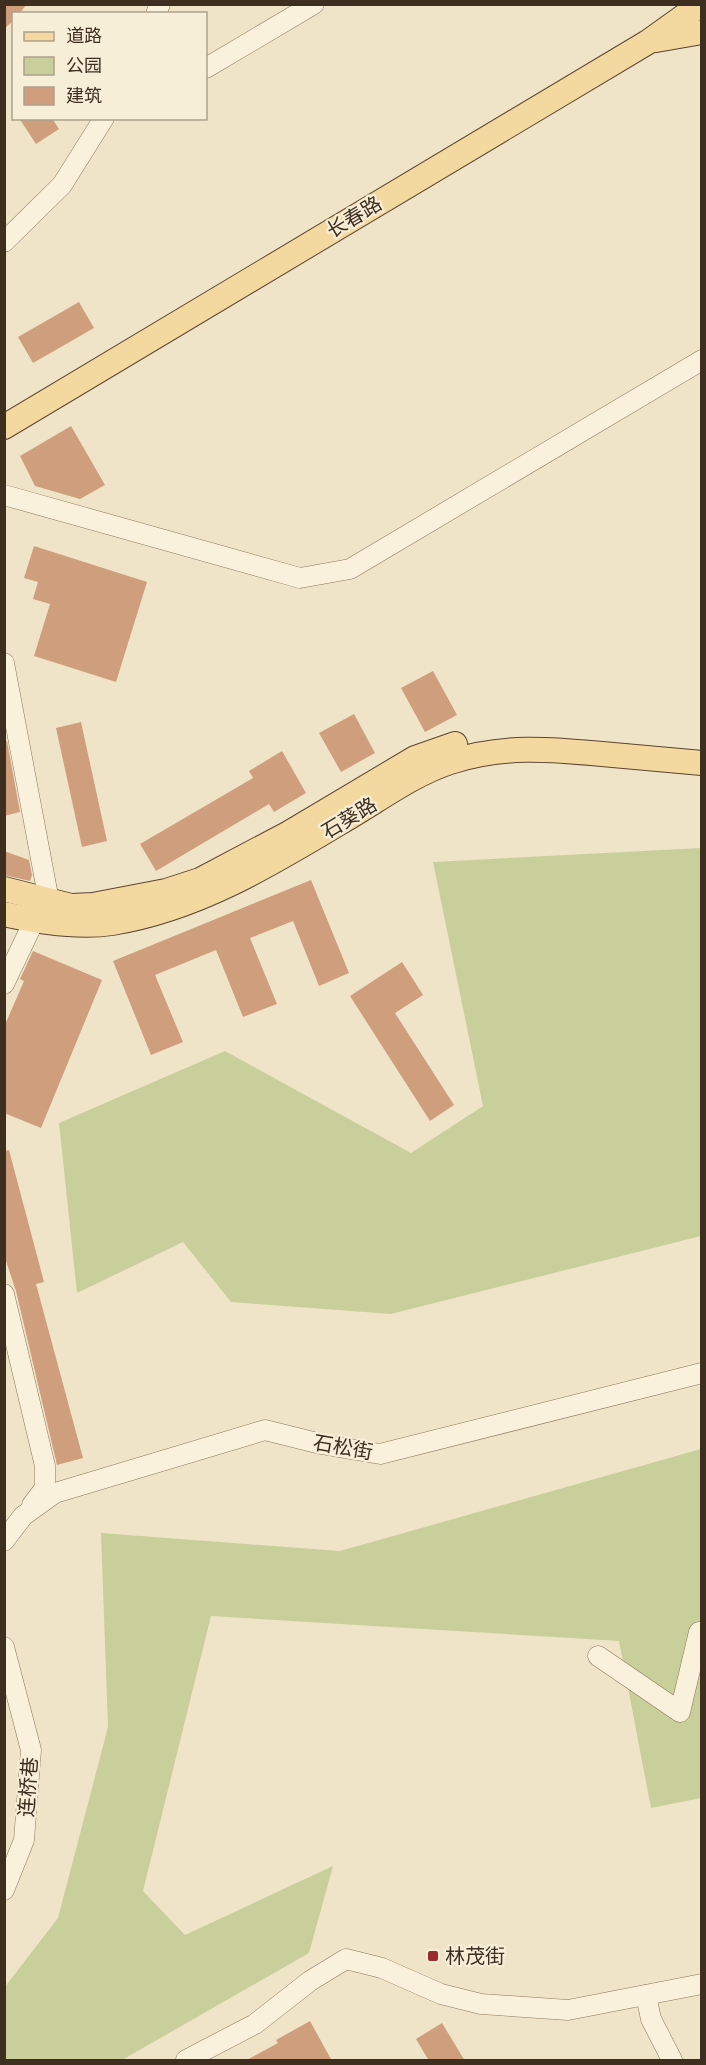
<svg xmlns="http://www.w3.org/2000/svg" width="706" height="2065" font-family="Merriweather,'Noto Sans SC',serif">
<rect width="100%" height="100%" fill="#f0e4c8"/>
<g fill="#c9cf9b">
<path d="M701,848v388l-310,78 -160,-12 -48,-60 -106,51 -18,-170 166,-72 186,102 72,-47 -50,-244z"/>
<path d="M701,1449v349l-50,10 -32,-167 -408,-25 -68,275 42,44 148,-69 -24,87 -187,107h-117l-1,-72 54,-70 50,-191 -7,-194 239,18z"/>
</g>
<g fill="#cf9f7d">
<path d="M4,4h23l-8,10h-5v6l-10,9z"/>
<path d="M19,118h33l7,11 -23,15z"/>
<path d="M79,302l15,26 -61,35 -15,-26z"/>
<path d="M71,426l34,59 -25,14 -45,-13 -15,-30z"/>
<path d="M34,546l113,36 -31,100 -82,-26 16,-52 -17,-5 5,-17 -14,-4z"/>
<path d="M433,671l24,44 -32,17 -24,-44z"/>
<path d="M354,714l21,39 -34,19 -22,-39z"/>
<path d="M81,722l26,119 -25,6 -26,-119z"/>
<path d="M4,741h3l13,71 -16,4z"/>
<path d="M282,751l24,42 -32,19 -5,-8 -113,67 -16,-27 113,-66 -4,-7z"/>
<path d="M4,851l25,9 3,15 -2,6 -26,-6z"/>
<path d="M311,880l38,93 -30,13 -26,-65 -43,17 27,66 -34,13 -27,-67 -61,25 28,67 -32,13 -38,-94z"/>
<path d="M33,951l69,29 -61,148 -37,-15v-86l20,-46 -4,-2z"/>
<path d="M402,962l21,33 -28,18 59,92 -24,16 -80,-125z"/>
<path d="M9,1150l35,132 -8,2 47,174 -26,7 -41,-174 -12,-36v-104z"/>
<path d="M310,2021l22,40h-87l33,-18 -2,-3z"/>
<path d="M442,2023l23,38h-36l-13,-22z"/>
</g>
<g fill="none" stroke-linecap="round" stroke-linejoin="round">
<g stroke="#8d765c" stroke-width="21">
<g id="minor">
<path d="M156,14l4,-10"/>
<path d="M206,68l108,-64"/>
<path d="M4,242l58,-57 42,-67"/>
<path d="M4,495l296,83 50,-9 352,-209"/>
<path d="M4,663l45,238 -15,20 -30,63"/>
<path d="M4,1294l41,172v22l-13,17"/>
<path d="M4,1541l19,-25 32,-23 210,-63 56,14 59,10 322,-81"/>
<path d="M4,1647l27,103 -7,90 -20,50"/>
<path d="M598,1656l82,56 19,-80 3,1"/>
<path d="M646,1995l5,24 21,41"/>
<path d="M186,2060l69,-36 55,-43 36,-22 36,9 59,26 40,10 87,6 134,-26"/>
</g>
</g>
<g stroke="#5b4430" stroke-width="26">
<g id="major">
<path d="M656,40l46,-8"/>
<path d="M4,427l644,-385 53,-38"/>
<path d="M4,889l67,17 22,-1 73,-14 34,-11 89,-47 126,-75 40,-14"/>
<path d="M4,914c35,8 73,14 108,9 88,-14 164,-62 239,-107 32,-19 63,-42 99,-54 52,-17 99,-13 152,-8 33,3 66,6 100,9"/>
</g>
</g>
<use href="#minor" stroke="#faf1dc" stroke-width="20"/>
<use href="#major" stroke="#f3d9a0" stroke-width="24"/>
</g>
<rect fill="#9e2a2b" stroke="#f7eed8" stroke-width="2" x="427" y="1950" width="12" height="12" rx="3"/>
<g text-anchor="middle" stroke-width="4.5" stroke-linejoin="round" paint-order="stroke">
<g font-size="20" fill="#3d2e20" stroke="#f7eed8">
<text transform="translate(354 217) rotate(-31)" y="7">长春路</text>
<text transform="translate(349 818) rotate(-31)" y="7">石葵路</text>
<text transform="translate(343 1447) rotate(10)" y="7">石松街</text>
<text transform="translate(28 1787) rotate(-86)" y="7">连桥巷</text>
</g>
<g font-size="20" fill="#3d2e20" stroke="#f7eed8" text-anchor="start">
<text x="445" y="1963">林茂街</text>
</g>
</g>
<rect width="706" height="2065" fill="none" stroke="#3d2e20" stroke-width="12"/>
<rect x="12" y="12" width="195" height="108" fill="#f7eed8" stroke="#ada18e" stroke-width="1.5"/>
<rect x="24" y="32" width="30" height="9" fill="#f3d9a0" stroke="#ada18e" stroke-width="1.5"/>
<text x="66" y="42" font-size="18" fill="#3d2e20">道路</text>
<rect x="24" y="57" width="30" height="18" fill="#c9cf9b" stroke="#ada18e" stroke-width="1.5"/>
<text x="66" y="72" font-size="18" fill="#3d2e20">公园</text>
<rect x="24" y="87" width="30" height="18" fill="#cf9f7d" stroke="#ada18e" stroke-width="1.5"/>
<text x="66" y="102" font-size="18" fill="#3d2e20">建筑</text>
</svg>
